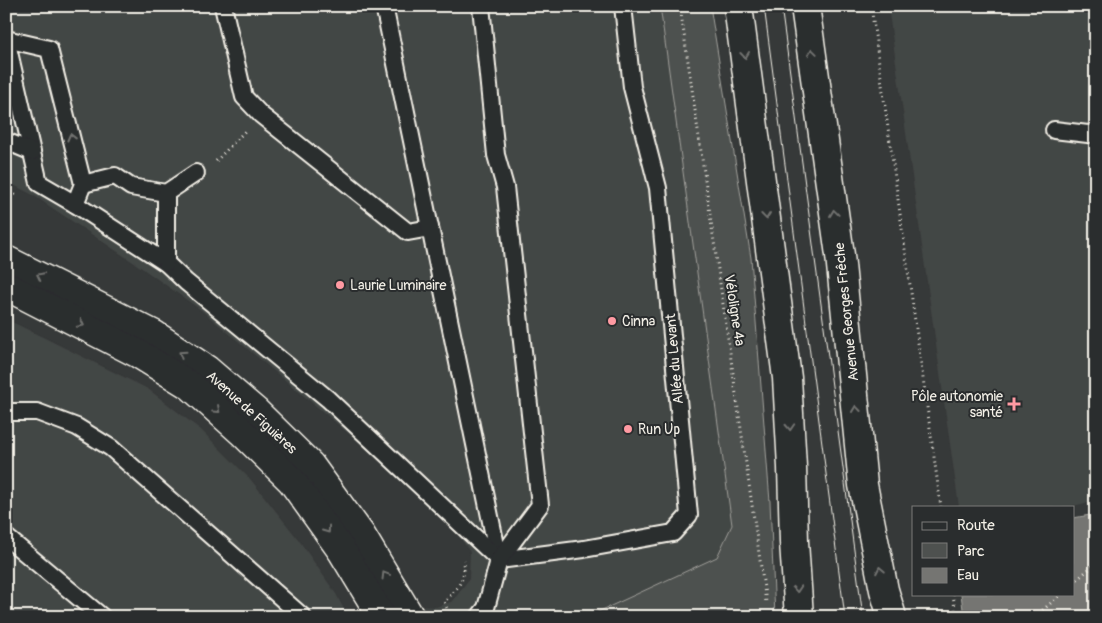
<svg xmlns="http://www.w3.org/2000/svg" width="1102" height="623" font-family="Pangolin,sans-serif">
<rect width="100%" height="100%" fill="#363939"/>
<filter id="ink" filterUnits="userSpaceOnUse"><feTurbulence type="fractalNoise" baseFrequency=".02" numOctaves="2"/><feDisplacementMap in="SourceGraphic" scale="10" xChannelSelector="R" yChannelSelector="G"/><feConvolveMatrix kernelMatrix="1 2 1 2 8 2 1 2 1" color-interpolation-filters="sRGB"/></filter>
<g filter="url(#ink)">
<g fill="#434645">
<path d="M6,6h654l72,519 -15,32 -128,60h-165l-6,-11 18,1 17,-6 16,-22 1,-27 -13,-19 -105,-97 -151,-126 -62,-44 -106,-71 -27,-14z"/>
<path d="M888,6h208v494l-26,7h-111z"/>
<path d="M6,319l142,70 53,41 50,50 47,59 38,55 12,23h-342z"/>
</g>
<path fill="#4e514f" stroke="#a1a19c" d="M660,6h50l41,252 19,244 5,115h-188l130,-60 15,-32z"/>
<path fill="#757572" stroke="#a8a7a1" d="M1096,514v103h-132l-3,-23h112v-76z"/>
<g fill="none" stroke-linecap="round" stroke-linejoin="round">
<g stroke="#f4f1e8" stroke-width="20">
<g id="lane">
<path d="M223,6l21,91 17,18 147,117 22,-4"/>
<path d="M384,6l115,554"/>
<path d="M6,39l33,144 36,21 91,59 20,19 142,117 171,161"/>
<path d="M6,39l43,10 34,135 -8,20"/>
<path d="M1054,130l34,4 8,-1"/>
<path d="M6,141l26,11"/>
<path d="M83,184l32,-8 16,11 35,6 30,-20"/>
<path d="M166,263v-70"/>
<path d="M6,412h31l40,15 34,21 192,169"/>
<path d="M6,537l96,80"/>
<path d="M499,560l85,-11 89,-16 16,-18 -31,-327 -26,-101 -9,-81"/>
<path d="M479,617l7,-9 13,-48 41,-55 -35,-318 -9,-32 -15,-149"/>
</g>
</g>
<g stroke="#f4f1e8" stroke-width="31">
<g id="secondary">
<path d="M6,260l147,74 54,36 49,42 54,53 51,70 49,82"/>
<path d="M6,286l133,68 52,32 51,46 50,49 50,70 40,66"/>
</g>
</g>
<g stroke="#f4f1e8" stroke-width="31">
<g id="primary">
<path d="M738,6l49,372 5,89 2,75 5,75"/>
<path d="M805,6l35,249 23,230 21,105 8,27"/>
</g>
</g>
<g stroke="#f4f1e8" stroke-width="3" stroke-dasharray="1 4" stroke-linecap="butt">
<path d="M680,6l86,596"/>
<path d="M871,6l70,501"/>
<path d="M216,161l29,-30"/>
<path d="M6,190l13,7"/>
<path d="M1073,583l23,-20"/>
<path d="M953,594l3,23"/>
<path d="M451,617l-7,-15c13,-13 22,-22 20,-42"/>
<path d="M1035,617l26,-23"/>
</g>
<use href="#lane" stroke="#2a2d2e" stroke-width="16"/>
<use href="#secondary" stroke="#2a2d2e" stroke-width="28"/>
<use href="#primary" stroke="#2a2d2e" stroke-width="28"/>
<g stroke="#f4f1e8" stroke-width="1">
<path d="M764,6l81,611"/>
<path d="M781,6l82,611"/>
</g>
</g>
<defs><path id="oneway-chevron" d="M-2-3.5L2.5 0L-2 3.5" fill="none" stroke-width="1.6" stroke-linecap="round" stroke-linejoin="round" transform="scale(1.25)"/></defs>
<g stroke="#71726f">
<use href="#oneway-chevron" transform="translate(812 52) rotate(-98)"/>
<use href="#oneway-chevron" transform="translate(745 55) rotate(83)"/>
<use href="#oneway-chevron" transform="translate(71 137) rotate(-104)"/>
<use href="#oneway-chevron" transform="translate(834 213) rotate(-98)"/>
<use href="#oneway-chevron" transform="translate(766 216) rotate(83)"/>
<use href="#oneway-chevron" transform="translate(40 276) rotate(-154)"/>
<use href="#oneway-chevron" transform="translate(81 324) rotate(27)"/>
<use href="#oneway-chevron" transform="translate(182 354) rotate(-146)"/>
<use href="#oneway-chevron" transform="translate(856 409) rotate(-96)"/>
<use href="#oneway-chevron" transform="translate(217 410) rotate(42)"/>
<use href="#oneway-chevron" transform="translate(790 427) rotate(87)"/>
<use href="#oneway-chevron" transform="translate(327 530) rotate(54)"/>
<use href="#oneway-chevron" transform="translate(880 570) rotate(-101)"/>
<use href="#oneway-chevron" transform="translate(385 575) rotate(-121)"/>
<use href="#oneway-chevron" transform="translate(797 589) rotate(86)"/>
</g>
</g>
<g fill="#ff9aa2" stroke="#2a2d2e" stroke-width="2">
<circle cx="340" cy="285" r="5"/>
<circle cx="612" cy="321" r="5"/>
<path d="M1011.5 396.5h5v5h5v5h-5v5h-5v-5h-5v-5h5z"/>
<circle cx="628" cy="429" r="5"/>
</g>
<g text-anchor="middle" stroke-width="4" stroke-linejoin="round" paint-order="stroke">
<g font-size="14" fill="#f4f1e8" stroke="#2a2d2e" text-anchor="start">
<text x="350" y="290">Laurie Luminaire</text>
<text x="622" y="326">Cinna</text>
<text x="1003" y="401" text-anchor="end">Pôle autonomie<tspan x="1003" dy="16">santé</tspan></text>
<text x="638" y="434">Run Up</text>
</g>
<g font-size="14" fill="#f4f1e8" stroke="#2a2d2e">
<text transform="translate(735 310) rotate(81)" y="5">Véloligne 4a</text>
<text transform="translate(846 312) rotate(-96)" y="5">Avenue Georges Frêche</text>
<text transform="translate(674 359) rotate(-95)" y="5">Allée du Levant</text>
<text transform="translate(252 412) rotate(42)" y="5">Avenue de Figuières</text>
</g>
</g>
<rect width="1102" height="623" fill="none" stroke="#2a2d2e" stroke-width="25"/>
<rect x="12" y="12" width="1077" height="598" fill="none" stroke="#f4f1e8" stroke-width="2" filter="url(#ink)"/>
<rect x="912" y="506" width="162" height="90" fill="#2a2d2e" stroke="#7b7b78"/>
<rect x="922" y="522" width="25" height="8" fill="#2a2d2e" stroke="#7b7b78"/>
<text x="957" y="530" font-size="15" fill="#f4f1e8">Route</text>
<rect x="922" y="543" width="25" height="15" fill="#4e514f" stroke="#7b7b78"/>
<text x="957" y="556" font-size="15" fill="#f4f1e8">Parc</text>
<rect x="922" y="568" width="25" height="15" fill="#757572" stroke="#7b7b78"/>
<text x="957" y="580" font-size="15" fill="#f4f1e8">Eau</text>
</svg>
